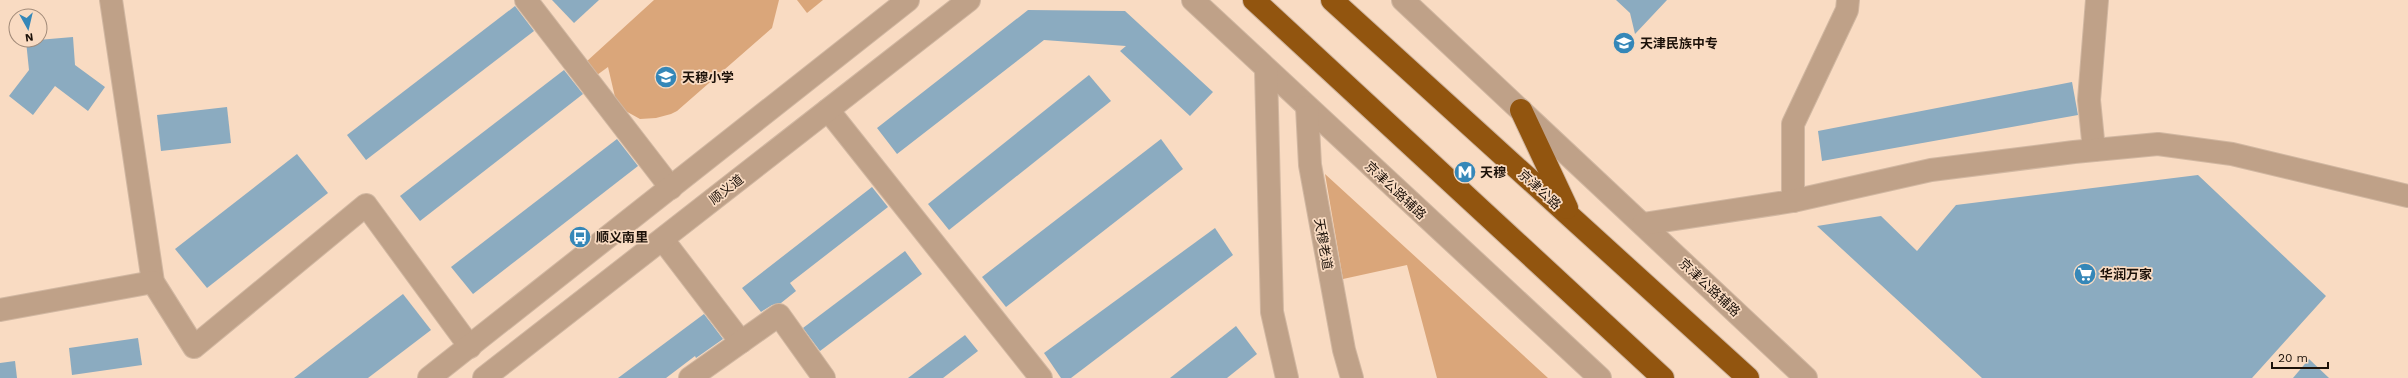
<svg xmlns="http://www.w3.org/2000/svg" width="2408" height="378" font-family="'Work Sans','Noto Sans SC',sans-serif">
<rect width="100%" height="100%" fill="#f9dbc2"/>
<g fill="#daa67a">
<path d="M654,0h125l-7,28 -95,83 -6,3 -15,4 -16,1 -18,-10 -7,-12 -7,-30 -11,8 -11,-13z"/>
<path d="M797,0h26l-16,13z"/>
<path d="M1325,174l223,204h-111l-30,-113 -64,14z"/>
</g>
<g fill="#8babc0">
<path d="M552,0h47l-25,23z"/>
<path d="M1616,0h51l-32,34 -5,-21z"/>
<path d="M515,6l19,25 -168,129 -19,-25z"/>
<path d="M1028,10l97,1 88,81 -23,24 -70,-65 6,-5 -82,-6 -147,114 -20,-26z"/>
<path d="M73,37l2,28 30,22 -17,24 -33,-25 -22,29 -24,-19 20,-26 -3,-29z"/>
<path d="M564,70l19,24 -163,127 -20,-25z"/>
<path d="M1089,75l22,26 -162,129 -21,-26z"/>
<path d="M2072,82l6,33 -256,46 -4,-30z"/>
<path d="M227,107l4,36 -70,8 -4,-36z"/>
<path d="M617,139l21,27 -165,128 -22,-27z"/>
<path d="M1161,139l22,30 -177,138 -24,-30z"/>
<path d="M297,154l31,39 -121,95 -32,-39z"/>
<path d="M2198,175l128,121 -74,82h-270l-165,-152 64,-10 36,35 39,-46z"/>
<path d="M872,187l16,20 -98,76 6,8 -15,12 -9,2 -11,7 -19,-24z"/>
<path d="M1215,228l18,27 -162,123h-10l-17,-25z"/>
<path d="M905,251l17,23 -102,77 -17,-23z"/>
<path d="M403,294l28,36 -63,48h-74z"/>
<path d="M704,314l19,25 -27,19 -1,-2 -29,22h-48z"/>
<path d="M1236,326l21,28 -30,24h-57z"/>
<path d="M965,335l13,16 -35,27h-35z"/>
<path d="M138,338l4,27 -70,10 -3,-27z"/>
<path d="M2309,359l20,19h-36z"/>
<path d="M15,361l2,17h-17v-15z"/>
</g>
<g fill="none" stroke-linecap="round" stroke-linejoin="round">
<g stroke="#d1b7a1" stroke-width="24">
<g id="minor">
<path d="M111,0l42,282 41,65 172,-142 104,142"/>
<path d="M526,0l145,188"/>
<path d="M1193,0l407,378"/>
<path d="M1403,0l403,378"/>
<path d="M1266,70l6,242 15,66"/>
<path d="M1307,107l3,58 34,185 8,28"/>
<path d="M828,110l213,268"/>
<path d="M2094,150l-5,-50 8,-100"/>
<path d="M1793,201v-77l54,-114 1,-10"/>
<path d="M1643,224l150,-23 138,-31 143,-18 84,-8 74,10 176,42"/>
<path d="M663,240l78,102"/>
<path d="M0,310l153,-28"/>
<path d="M429,378l479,-378"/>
<path d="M484,378l485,-378"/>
<path d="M690,378l89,-63 45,63"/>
</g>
</g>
<g stroke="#d1b7a1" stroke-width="24">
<g id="highway">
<path d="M1254,0l409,378"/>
<path d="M1332,0l416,378"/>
<path d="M1521,110l46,98"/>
</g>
</g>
<use href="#minor" stroke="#bfa188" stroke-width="22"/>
<use href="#highway" stroke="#92550f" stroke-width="22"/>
</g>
<defs>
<g id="school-disc" transform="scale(1.15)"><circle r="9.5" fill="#3587b8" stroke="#f9dbc2"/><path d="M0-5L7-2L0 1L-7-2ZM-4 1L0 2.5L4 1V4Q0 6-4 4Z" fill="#fff"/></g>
<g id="metro-disc" transform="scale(1.15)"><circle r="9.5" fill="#3587b8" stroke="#f9dbc2"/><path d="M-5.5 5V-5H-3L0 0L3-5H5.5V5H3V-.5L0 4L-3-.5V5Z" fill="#fff"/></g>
<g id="bus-disc" transform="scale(1.15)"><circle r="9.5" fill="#3587b8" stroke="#f9dbc2"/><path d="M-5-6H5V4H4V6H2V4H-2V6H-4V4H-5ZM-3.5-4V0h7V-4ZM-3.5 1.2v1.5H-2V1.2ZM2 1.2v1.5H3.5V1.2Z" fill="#fff"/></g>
<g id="supermarket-disc" transform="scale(1.15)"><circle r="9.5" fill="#3587b8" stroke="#f9dbc2"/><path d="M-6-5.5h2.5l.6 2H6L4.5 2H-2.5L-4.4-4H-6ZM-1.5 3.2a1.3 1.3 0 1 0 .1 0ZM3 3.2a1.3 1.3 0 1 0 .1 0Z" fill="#fff"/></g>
</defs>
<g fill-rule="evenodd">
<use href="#school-disc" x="1624" y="43"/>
<use href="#school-disc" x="666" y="77"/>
<use href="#metro-disc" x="1465" y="172"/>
<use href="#bus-disc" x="580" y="237"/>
<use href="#supermarket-disc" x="2085" y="274"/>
</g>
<g text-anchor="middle" stroke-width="3.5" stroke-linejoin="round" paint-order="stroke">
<g font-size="13" font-weight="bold" fill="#1c1109" stroke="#f9dbc2" text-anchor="start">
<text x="1640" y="48">天津民族中专</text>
<text x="682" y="82">天穆小学</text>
<text x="1480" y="177">天穆</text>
<text x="596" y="242">顺义南里</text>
<text x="2100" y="279">华润万家</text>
</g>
<g font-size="13" fill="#1c1109" stroke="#f9dbc2">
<text transform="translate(726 189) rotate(-38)" y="5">顺义道</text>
<text transform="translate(1540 189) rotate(42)" y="5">京津公路</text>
<text transform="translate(1396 190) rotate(43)" y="5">京津公路辅路</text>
<text transform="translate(1324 244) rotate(80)" y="5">天穆老道</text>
<text transform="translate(1710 287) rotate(43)" y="5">京津公路辅路</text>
</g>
</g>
<g transform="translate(28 28) rotate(172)"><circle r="19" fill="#f9dbc2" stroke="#a18a78"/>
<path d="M0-3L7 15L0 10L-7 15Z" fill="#3587b8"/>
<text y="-6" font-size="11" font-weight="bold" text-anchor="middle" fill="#1c1109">N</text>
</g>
<path d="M2272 362v6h56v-6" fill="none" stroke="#1c1109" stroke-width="2"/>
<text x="2278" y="362" font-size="12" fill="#1c1109" stroke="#f9dbc2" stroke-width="3" paint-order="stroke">20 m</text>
</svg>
